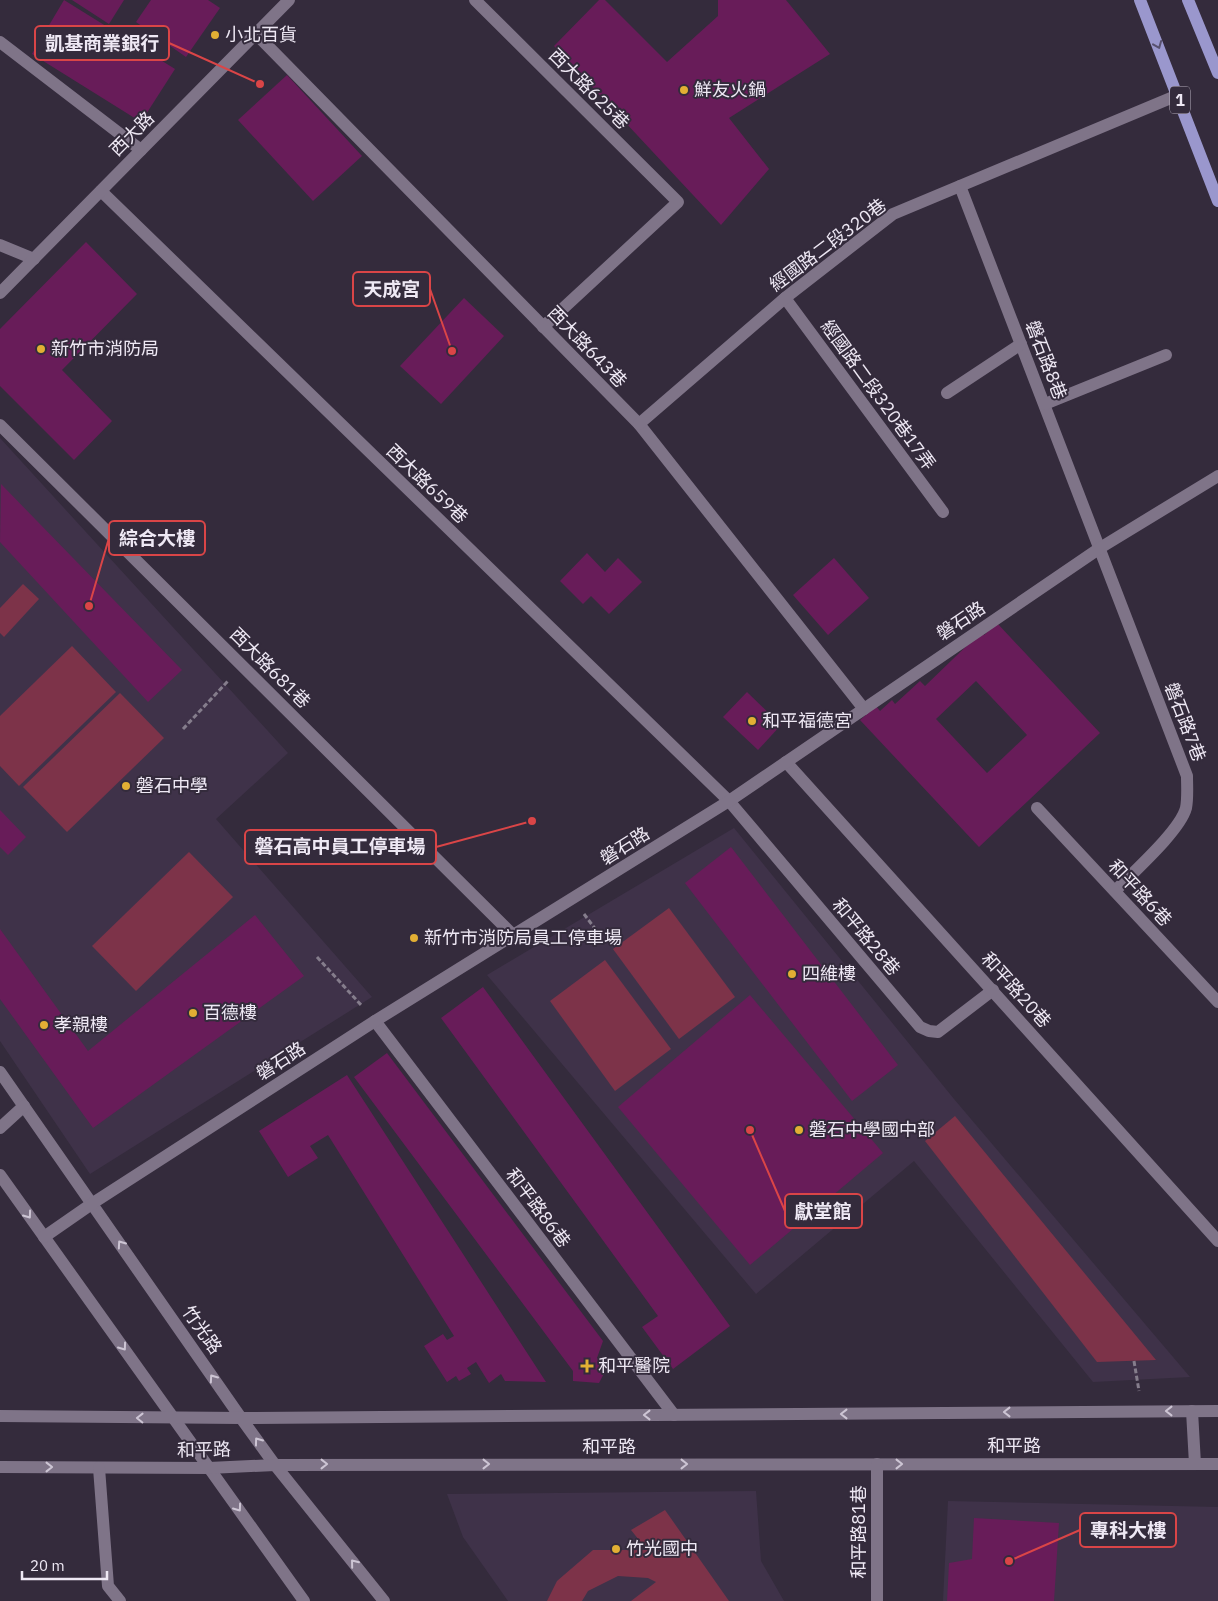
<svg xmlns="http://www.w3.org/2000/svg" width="1218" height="1601" font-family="'IBM Plex Sans','Noto Sans TC',sans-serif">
<rect width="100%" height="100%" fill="#342b3c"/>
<g fill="#3f3249">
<path d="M0,438l288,315 -72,66 156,178 -282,177 -90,-133z"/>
<path d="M734,828l220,271 236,278 -97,5 -179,-221 -158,133 -269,-319z"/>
<path d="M756,1491l5,70 23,40h-276l-45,-64 -16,-43z"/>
<path d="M948,1501l270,6v94h-275z"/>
</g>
<g fill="#7d3349">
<path d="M23,584l16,15 -35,38 -4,-4v-25z"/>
<path d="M72,646l44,46 -97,94 -19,-20v-50z"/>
<path d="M120,693l44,45 -97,94 -44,-45z"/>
<path d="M189,852l44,45 -97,94 -44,-45z"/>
<path d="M669,908l66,89 -56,42 -66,-90z"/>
<path d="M605,960l66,89 -56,42 -65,-90z"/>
<path d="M955,1116l201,244 -59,2 -172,-221z"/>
<path d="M665,1510l64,91h-98l25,-19 -8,-4 -30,-2 -30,15 -6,10h-35l10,-20 36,-31h54l-16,-20z"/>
</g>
<g fill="#681c59" fill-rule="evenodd">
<path d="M64,0l111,69 -34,53 -109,-68z"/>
<path d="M72,0h52l-15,24z"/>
<path d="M151,0h57l12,8 -34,49 -50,-35z"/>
<path d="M599,0h6l62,62 51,-46v-16h68l44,54 -101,64 40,51 -48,56 -167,-179z"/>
<path d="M287,75l75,81 -49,45 -75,-81z"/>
<path d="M86,242l51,52 -75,76 50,51 -38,39 -74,-74v-57z"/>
<path d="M464,298l40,38 -63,68 -41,-38z"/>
<path d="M1,484l181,186 -34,32 -148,-160z"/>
<path d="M587,553l18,19 13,-14 24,24 -33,32 -18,-18 -8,8 -23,-23z"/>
<path d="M834,558l35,40 -41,37 -35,-40z"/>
<path d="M997,623l103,110 -121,114 -119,-127 16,-14 4,5 12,-11 3,4 25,-23 5,5 56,-54 3,3zM976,681l51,54 -40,38 -51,-54z"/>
<path d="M747,692l34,33 -23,25 -35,-33z"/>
<path d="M0,810l26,27 -18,18 -8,-8z"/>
<path d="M731,847l167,218 -46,36 -167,-218z"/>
<path d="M255,915l49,61 -211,152 -93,-129v-70l88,122z"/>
<path d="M483,987l247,339 -57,43 -31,-42 16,-11 -217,-298z"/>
<path d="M750,995l133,158 -133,112 -132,-158z"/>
<path d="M387,1053l216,288 -6,17 12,6 -10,19 -26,-2v-10l-219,-294z"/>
<path d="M347,1075l199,307 -41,-1 -4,-7 -12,9 -13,-21 -9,6 4,6 -12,7 -3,-5 -9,6 -23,-36 19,-12 4,6 7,-4 -126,-201 -18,11 8,12 -30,19 -29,-46z"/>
<path d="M974,1518l85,5 -5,78h-107l2,-38 23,-4z"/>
</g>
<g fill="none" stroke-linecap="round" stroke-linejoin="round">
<g stroke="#857d8c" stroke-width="3" stroke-dasharray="5 2.5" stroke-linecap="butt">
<path d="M183,729l45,-48"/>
<path d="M584,914l18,24"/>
<path d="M317,957l45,49"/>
<path d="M1134,1361l5,30"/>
</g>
<g stroke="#7f7488" stroke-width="12">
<path d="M475,0l203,202 -135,125"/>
<path d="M256,34l383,390 225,285"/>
<path d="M0,42l141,108"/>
<path d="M960,186l227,590c0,10 1,22 -1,32 -6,23 -54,65 -71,83"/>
<path d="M101,191l628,610 191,226 9,4 9,1 55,-42"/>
<path d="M0,245l34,14"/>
<path d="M0,293l289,-293"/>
<path d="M785,298l158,214"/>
<path d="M947,393l74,-49"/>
<path d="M1045,404l121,-49"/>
<path d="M639,424l146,-126 108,-84 285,-119"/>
<path d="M0,425l514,511"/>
<path d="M786,762l432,479"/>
<path d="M1037,808l181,194"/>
<path d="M375,1021l299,394"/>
<path d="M0,1072l241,346 34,47 109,136"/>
<path d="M0,1128l24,-22"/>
<path d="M0,1175l304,426"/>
<path d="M44,1237l49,-34 282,-182 354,-220 371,-253 118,-72"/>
<path d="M1192,1411l3,53"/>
<path d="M0,1416l241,2 977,-7"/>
<path d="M0,1467l209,1 66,-3 943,-1"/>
<path d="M99,1468l9,118 12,15"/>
<path d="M877,1601v-137"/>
</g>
<g stroke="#9a97cd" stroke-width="12">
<path d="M1140,0l78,201"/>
<path d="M1188,0l30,73"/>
</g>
</g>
<defs><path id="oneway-chevron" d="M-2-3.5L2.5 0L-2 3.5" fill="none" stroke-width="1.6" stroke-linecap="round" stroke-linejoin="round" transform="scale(1.25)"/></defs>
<use stroke="#58516f" href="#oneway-chevron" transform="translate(1158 45) rotate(68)"/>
<g stroke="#cdc5d4">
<use href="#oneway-chevron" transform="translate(28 1215) rotate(54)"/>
<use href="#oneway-chevron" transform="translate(121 1244) rotate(-125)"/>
<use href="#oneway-chevron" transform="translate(123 1347) rotate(54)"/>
<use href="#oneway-chevron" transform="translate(213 1378) rotate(-125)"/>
<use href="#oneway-chevron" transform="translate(1169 1411) rotate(180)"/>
<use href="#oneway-chevron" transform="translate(1007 1412) rotate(180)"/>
<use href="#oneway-chevron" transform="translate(844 1414) rotate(180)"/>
<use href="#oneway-chevron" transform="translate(647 1415) rotate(180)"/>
<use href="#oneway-chevron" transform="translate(140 1418) rotate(-179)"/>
<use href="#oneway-chevron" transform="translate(258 1441) rotate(-126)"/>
<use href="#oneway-chevron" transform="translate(324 1464)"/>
<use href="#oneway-chevron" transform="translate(486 1464)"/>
<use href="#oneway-chevron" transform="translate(684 1464)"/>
<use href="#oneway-chevron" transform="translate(899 1464)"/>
<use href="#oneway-chevron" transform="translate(49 1467)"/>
<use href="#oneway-chevron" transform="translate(238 1508) rotate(54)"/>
<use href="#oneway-chevron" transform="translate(354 1563) rotate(-129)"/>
</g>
<g fill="#e2af34" stroke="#342b3c" stroke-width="2">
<circle cx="215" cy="35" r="5"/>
<circle cx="684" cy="90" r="5"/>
<circle cx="41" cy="349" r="5"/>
<circle cx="752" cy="721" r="5"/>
<circle cx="126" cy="786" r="5"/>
<circle cx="414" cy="938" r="5"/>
<circle cx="792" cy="974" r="5"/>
<circle cx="193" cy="1013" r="5"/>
<circle cx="44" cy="1025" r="5"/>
<circle cx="799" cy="1130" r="5"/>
<path d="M584.5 1358.5h5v5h5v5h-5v5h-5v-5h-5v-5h5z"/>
<circle cx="616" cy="1549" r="5"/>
</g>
<g text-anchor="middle" stroke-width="4" stroke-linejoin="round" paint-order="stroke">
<rect fill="#342b3c" stroke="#b6afbd" stroke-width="1" x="1170" y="86.5" width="20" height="27" rx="4"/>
<g font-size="16" font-weight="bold" fill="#eee8f4">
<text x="1180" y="106">1</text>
</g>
<g font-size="18" fill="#eee8f4" stroke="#342b3c" text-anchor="start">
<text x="225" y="41">小北百貨</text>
<text x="694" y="96">鮮友火鍋</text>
<text x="51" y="355">新竹市消防局</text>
<text x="762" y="727">和平福德宮</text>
<text x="136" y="792">磐石中學</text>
<text x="424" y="944">新竹市消防局員工停車場</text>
<text x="802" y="980">四維樓</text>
<text x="203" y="1019">百德樓</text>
<text x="54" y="1031">孝親樓</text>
<text x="809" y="1136">磐石中學國中部</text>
<text x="598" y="1372">和平醫院</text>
<text x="626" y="1555">竹光國中</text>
</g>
<g font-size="18" fill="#eee8f4" stroke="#342b3c">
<text transform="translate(589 89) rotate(45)" y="6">西大路625巷</text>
<text transform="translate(132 134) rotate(-45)" y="6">西大路</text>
<text transform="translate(828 245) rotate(-37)" y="6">經國路二段320巷</text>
<text transform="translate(587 347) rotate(46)" y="6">西大路643巷</text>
<text transform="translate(1046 360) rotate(69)" y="6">磐石路8巷</text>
<text transform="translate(878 395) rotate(54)" y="6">經國路二段320巷17弄</text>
<text transform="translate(427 484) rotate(44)" y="6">西大路659巷</text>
<text transform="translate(961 621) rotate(-34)" y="6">磐石路</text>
<text transform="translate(270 668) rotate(45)" y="6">西大路681巷</text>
<text transform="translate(1185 722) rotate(69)" y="6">磐石路7巷</text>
<text transform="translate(625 846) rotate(-32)" y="6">磐石路</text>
<text transform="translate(1140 893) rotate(47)" y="6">和平路6巷</text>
<text transform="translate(866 937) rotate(50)" y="6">和平路28巷</text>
<text transform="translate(1016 990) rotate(48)" y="6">和平路20巷</text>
<text transform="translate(281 1061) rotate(-33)" y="6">磐石路</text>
<text transform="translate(538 1208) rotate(53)" y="6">和平路86巷</text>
<text transform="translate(202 1330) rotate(55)" y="6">竹光路</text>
<text x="1014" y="1452">和平路</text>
<text x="609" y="1453">和平路</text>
<text transform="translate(204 1450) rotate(-1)" y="6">和平路</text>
<text transform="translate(859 1532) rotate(-90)" y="6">和平路81巷</text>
</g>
</g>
<path fill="none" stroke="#da4547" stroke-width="2" d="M260 84L169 43M452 351L430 289M89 606L109 538M532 821L436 847M750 1130L785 1211M1009 1561L1080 1530"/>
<g fill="#da4547" stroke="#342b3c" stroke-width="2">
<circle cx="260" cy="84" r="5"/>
<circle cx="452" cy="351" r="5"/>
<circle cx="89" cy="606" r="5"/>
<circle cx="532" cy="821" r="5"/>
<circle cx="750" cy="1130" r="5"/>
<circle cx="1009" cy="1561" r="5"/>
</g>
<g fill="#342b3c" stroke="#da4547" stroke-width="2">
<rect x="35" y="26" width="134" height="34" rx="5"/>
<rect x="353" y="272" width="77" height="34" rx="5"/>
<rect x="109" y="521" width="96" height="34" rx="5"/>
<rect x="245" y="830" width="191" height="34" rx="5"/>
<rect x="785" y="1194" width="77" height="34" rx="5"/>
<rect x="1080" y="1513" width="96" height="34" rx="5"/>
</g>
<g font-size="19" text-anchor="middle" font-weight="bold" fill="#eee8f4">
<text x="102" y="50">凱基商業銀行</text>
<text x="392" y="296">天成宮</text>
<text x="157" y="545">綜合大樓</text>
<text x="340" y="853">磐石高中員工停車場</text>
<text x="823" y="1218">獻堂館</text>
<text x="1128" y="1537">專科大樓</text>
</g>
<path d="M22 1571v8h85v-8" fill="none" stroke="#eee8f4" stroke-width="2.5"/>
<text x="30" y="1571" font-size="15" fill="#eee8f4" stroke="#342b3c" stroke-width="4" paint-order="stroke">20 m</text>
</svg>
